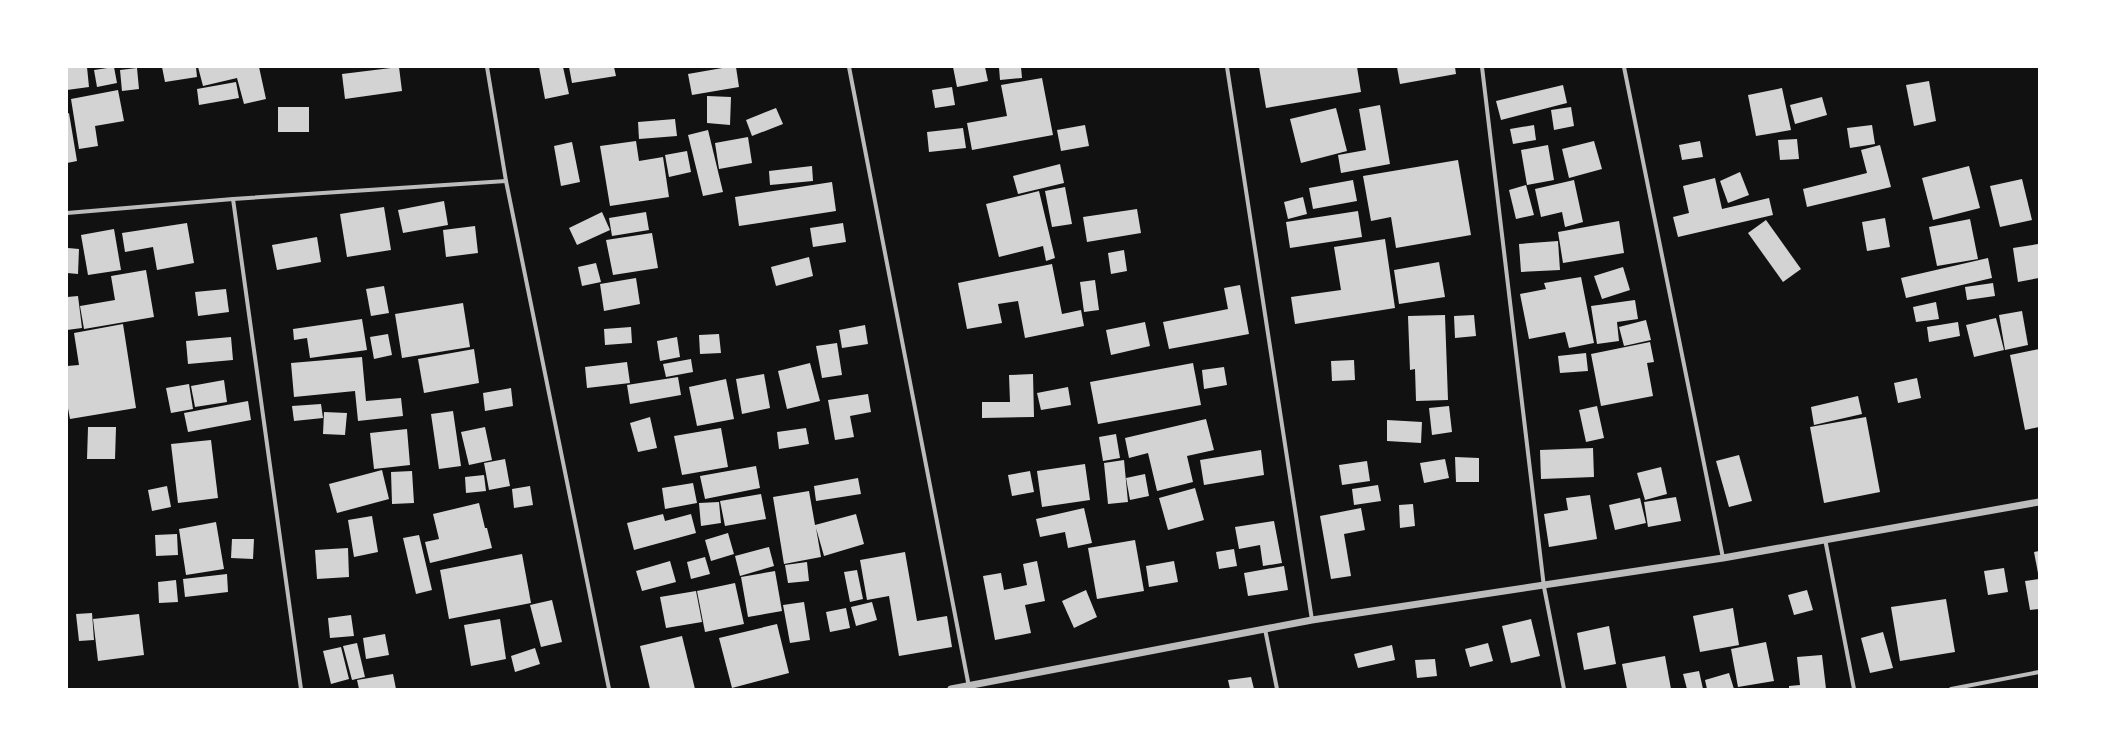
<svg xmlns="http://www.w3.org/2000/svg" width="2106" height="756" font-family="Mulish,sans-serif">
<rect width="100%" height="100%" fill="#111"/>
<g fill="#d3d3d3">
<path d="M67,67h20l2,20 -22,3z"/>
<path d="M114,67l3,16 -20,4 -3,-17z"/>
<path d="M162,67h34l1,10 -32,5z"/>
<path d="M198,67h61l7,32 -22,5 -7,-26 -34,8z"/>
<path d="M399,67l3,24 -57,8 -3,-25z"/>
<path d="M539,67h24l6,27 -24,5z"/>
<path d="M569,67h45l2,9 -44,7z"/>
<path d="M728,67h8l3,20 -47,8 -4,-21z"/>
<path d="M953,67h32l3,14 -31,6z"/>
<path d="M999,67h22l1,11 -22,2z"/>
<path d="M1259,67h98l4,25 -95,16z"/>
<path d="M1397,67h58l1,7 -56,10z"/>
<path d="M137,68l2,21 -17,2 -2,-21z"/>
<path d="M1042,78l11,57 -81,15 -5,-27 40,-7 -6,-31z"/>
<path d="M1929,81l7,40 -22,5 -8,-41z"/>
<path d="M236,82l3,16 -40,7 -2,-16z"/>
<path d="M1563,85l4,18 -66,17 -5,-19z"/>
<path d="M952,87l3,18 -20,3 -3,-18z"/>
<path d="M1782,88l9,42 -35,6 -8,-41z"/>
<path d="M118,90l6,31 -29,5 3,20 -19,3 -8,-50z"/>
<path d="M707,96l24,1 -1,28 -23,-2z"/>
<path d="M1822,97l5,18 -32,9 -5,-19z"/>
<path d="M1380,105l10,59 -49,9 -3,-18 28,-5 -7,-41z"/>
<rect x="278" y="107" width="31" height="25"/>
<path d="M1571,107l3,19 -20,4 -3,-20z"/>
<path d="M776,108l7,16 -31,12 -6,-16z"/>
<path d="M1336,108l11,43 -46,12 -11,-44z"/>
<path d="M69,113l8,48 -10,2v-49z"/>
<path d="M675,119l2,17 -38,3 -1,-17z"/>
<path d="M1085,125l4,21 -28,5 -4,-21z"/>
<path d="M1534,125l2,15 -23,4 -3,-15z"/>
<path d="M1872,125l3,19 -25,4 -3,-20z"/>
<path d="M963,128l3,20 -37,4 -2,-20z"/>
<path d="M708,130l15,62 -20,4 -15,-61z"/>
<path d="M748,137l4,26 -33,6 -4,-26z"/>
<path d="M1797,139l2,20 -19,1 -2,-20z"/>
<path d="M636,141l3,20 24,-4 6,40 -59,9 -10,-60z"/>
<path d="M1594,141l8,28 -33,9 -7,-29z"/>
<path d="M1700,141l3,16 -21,3 -3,-15z"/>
<path d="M572,142l8,40 -19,4 -7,-40z"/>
<path d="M1548,145l6,35 -27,5 -6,-35z"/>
<path d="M1880,145l11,42 -84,20 -4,-18 64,-16 -6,-23z"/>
<path d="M687,151l4,21 -22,5 -4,-22z"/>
<path d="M1458,160l13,75 -75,13 -5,-31 -20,4 -8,-45z"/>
<path d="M1060,164l4,19 -46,11 -5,-18z"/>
<path d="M812,166l1,15 -43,4 -1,-14z"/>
<path d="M1969,166l11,42 -47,12 -11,-42z"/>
<path d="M1740,172l9,23 -21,8 -8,-22z"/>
<path d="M1715,178l7,31 47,-11 4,17 -95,22 -5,-20 16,-4 -6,-27z"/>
<path d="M2022,179l10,41 -32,7 -10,-41z"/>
<path d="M1353,180l4,21 -44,8 -4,-21z"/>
<path d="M1574,180l9,42 -18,5 -3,-15 -21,5 -6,-28z"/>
<path d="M832,182l4,29 -97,15 -4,-29z"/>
<path d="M1526,185l8,30 -18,4 -7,-29z"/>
<path d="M1065,187l7,37 -20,3 -7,-36z"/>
<path d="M1039,191l16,67 -9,3 -3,-15 -44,11 -13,-53z"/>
<path d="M1303,197l4,17 -19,5 -4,-17z"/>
<path d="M444,201l4,24 -45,8 -5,-23z"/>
<path d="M384,207l7,43 -44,7 -7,-43z"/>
<path d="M1137,209l4,24 -54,9 -4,-25z"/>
<path d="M1358,211l4,26 -72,11 -4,-26z"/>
<path d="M602,212l8,18 -33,15 -8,-17z"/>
<path d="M646,212l3,18 -37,6 -3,-18z"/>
<path d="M1885,218l5,29 -23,4 -5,-29z"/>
<path d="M1970,219l8,40 -41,7 -8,-39z"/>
<path d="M1766,220l35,49 -18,13 -35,-49z"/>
<path d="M1619,221l5,32 -61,10 -5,-31z"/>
<path d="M187,223l7,40 -37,7 -4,-23 -28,5 -3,-19z"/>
<path d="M843,223l3,19 -33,5 -3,-19z"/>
<path d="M475,226l3,27 -32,4 -3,-27z"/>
<path d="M114,229l7,41 -33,5 -7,-40z"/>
<path d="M652,233l6,35 -45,7 -7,-35z"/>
<path d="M317,237l4,25 -44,8 -5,-25z"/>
<path d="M1385,239l10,69 -100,16 -4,-27 50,-7 -7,-43z"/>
<path d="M1558,241l2,29 -39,2 -2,-28z"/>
<path d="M2038,244l1,34 -21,4 -5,-34z"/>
<path d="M68,248l11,1 -1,25 -11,-1z"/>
<path d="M1124,250l3,21 -16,3 -3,-21z"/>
<path d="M809,257l4,19 -37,10 -5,-19z"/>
<path d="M1988,258l4,20 -86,20 -5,-20z"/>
<path d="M1439,262l6,35 -46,7 -5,-34z"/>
<path d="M596,263l5,19 -19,4 -4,-19z"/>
<path d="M1052,264l10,50 19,-4 3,16 -59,12 -7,-37 -20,3 4,19 -35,6 -9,-46z"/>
<path d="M1623,267l7,23 -28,9 -8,-23z"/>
<path d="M146,270l8,47 -70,12 -4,-23 35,-6 -4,-24z"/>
<path d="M1581,277l13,66 -25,5 -4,-16 -36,7 -9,-45 26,-5 -2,-6z"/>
<path d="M636,278l4,26 -36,7 -4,-27z"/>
<path d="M1095,280l4,30 -15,2 -4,-30z"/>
<path d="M1993,283l2,13 -28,4 -2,-13z"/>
<path d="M1240,285l9,49 -80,15 -6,-27 65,-13 -4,-21z"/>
<path d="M384,286l5,27 -18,3 -5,-27z"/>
<path d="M226,289l3,23 -31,4 -3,-24z"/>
<path d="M78,296l4,32 -15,2v-33z"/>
<path d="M1635,300l3,19 -21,3 2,19 -22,3 -6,-38z"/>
<path d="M1936,302l3,17 -23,3 -3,-15z"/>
<path d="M463,303l7,44 -68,11 -7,-44z"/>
<path d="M2022,311l6,34 -23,5 -6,-35z"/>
<path d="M1445,315l3,85 -32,1 -1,-32 -5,1 -2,-54z"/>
<path d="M1474,315l2,21 -21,2 -1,-22z"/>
<path d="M1996,318l8,32 -30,7 -8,-32z"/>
<path d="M362,319l5,31 -57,8 -3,-20 -13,2 -1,-11z"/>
<path d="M1646,320l5,20 -27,6 -5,-19z"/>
<path d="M1145,322l5,24 -39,9 -5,-25z"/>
<path d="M1958,322l2,14 -31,6 -2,-15z"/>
<path d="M123,324l13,84 -66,11 -3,-16v-37l12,-1 -5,-32z"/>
<path d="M865,325l3,19 -26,4 -3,-18z"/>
<path d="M631,327l1,16 -27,2 -1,-16z"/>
<path d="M388,334l4,21 -18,4 -4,-22z"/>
<path d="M719,334l2,19 -21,1 -1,-19z"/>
<path d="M231,337l2,23 -45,4 -2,-23z"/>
<path d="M677,337l3,20 -20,4 -3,-20z"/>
<path d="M1650,342l4,20 -7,1 6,33 -52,10 -10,-52z"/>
<path d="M837,343l5,32 -20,3 -6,-32z"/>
<path d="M474,349l5,34 -55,10 -6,-34z"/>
<path d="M2039,349v78l-14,3 -15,-75z"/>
<path d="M1586,353l2,18 -28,2 -2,-17z"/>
<path d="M362,357l4,44 35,-3 2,18 -45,5 -3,-30 -61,6 -3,-34z"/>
<path d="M691,359l2,13 -27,5 -3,-13z"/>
<path d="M1354,360l1,20 -23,1 -1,-20z"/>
<path d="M627,362l3,21 -43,5 -2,-21z"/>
<path d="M810,363l10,38 -33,8 -9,-38z"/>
<path d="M1193,363l8,42 -103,19 -8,-42z"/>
<path d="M1224,367l3,18 -23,4 -2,-19z"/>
<path d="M764,374l6,34 -28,6 -6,-35z"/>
<path d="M1033,374l1,43 -52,1v-16h28l-1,-27z"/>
<path d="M678,377l3,18 -51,9 -3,-19z"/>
<path d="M1917,378l4,20 -23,5 -4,-20z"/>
<path d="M726,379l8,40 -37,7 -8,-39z"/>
<path d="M224,380l3,22 -32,5 -4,-21z"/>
<path d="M189,384l4,25 -22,4 -5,-25z"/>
<path d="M1068,387l3,18 -30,5 -4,-17z"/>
<path d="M511,388l2,18 -28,5 -2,-18z"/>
<path d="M868,394l3,18 -21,4 4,21 -19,3 -7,-40z"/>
<path d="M1858,396l4,18 -48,11 -3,-18z"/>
<path d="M248,401l3,19 -63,12 -4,-19z"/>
<path d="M321,404l2,14 -29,3 -2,-15z"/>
<path d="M1449,406l3,26 -20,3 -3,-27z"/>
<path d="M1597,406l7,32 -18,4 -7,-32z"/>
<path d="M453,411l8,55 -22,3 -8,-55z"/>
<path d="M324,412l23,1 -2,22 -22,-1z"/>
<path d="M650,417l7,31 -19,4 -8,-29z"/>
<path d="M1866,417l14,75 -56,11 -14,-76z"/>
<path d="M1206,419l8,31 -27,6 6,26 -36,9 -9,-38 -19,5 -4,-20z"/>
<path d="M1387,420l35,2 -1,21 -34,-2z"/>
<path d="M88,427h28l-1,32h-28z"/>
<path d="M485,427l7,33 -23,5 -8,-33z"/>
<path d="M721,428l7,39 -46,8 -8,-39z"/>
<path d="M806,428l3,16 -30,5 -2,-17z"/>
<path d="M407,429l3,36 -36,4 -4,-36z"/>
<path d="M1116,434l4,24 -17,3 -4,-24z"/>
<path d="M211,440l7,58 -40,5 -7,-59z"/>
<path d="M1593,448l1,29 -53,2 -1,-29z"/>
<path d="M1261,450l3,25 -60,10 -4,-25z"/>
<path d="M1739,455l13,46 -23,6 -13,-46z"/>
<path d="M1455,457l24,1v24h-23z"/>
<path d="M505,459l5,27 -21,4 -5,-27z"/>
<path d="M1445,459l4,19 -25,5 -4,-20z"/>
<path d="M1124,460l4,42 -20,2 -4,-41z"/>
<path d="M1367,461l3,20 -28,4 -3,-20z"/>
<path d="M1085,464l5,36 -48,7 -5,-36z"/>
<path d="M756,466l4,22 -55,11 -5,-23z"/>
<path d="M1661,467l6,27 -22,6 -8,-27z"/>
<path d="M382,470l7,29 -52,14 -8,-29z"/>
<path d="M412,471l2,32 -22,1 -1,-32z"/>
<path d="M1030,471l4,21 -22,4 -4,-21z"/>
<path d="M1145,474l4,22 -19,4 -4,-22z"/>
<path d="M484,475l2,16 -20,2 -1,-16z"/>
<path d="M858,478l3,16 -45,7 -2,-15z"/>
<path d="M693,483l4,20 -32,6 -3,-21z"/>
<path d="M1378,485l3,16 -27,4 -2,-16z"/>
<path d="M167,486l4,21 -19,4 -4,-21z"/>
<path d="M530,486l3,19 -19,3 -2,-19z"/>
<path d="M1195,488l9,32 -36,10 -9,-32z"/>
<path d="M809,491l6,34 41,-11 8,30 -40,12 -8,-28 5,29 -37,7 -11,-67z"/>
<path d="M761,494l5,25 -41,7 -5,-25z"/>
<path d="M1590,495l7,44 -48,8 -5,-33 24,-4 -2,-12z"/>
<path d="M1676,497l5,24 -33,6 -4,-25z"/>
<path d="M1640,498l6,25 -31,7 -6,-25z"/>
<path d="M719,502l2,21 -20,3 -2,-23z"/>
<path d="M479,503l6,25h2l5,20 -62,15 -5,-21 14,-3 -6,-25z"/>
<path d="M1413,504l2,22 -15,2 -1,-23z"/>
<path d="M1084,508l8,35 -24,5 -3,-16 -25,5 -4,-18z"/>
<path d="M1361,508l4,22 -21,4 7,42 -20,3 -11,-63z"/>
<path d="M663,514l2,7 26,-7 5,19 -62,17 -7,-27z"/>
<path d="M372,516l6,36 -24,5 -6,-37z"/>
<path d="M1274,521l8,42 -19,3 -3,-21 -21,4 -4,-22z"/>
<path d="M216,522l8,47 -38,6 -7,-46z"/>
<path d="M728,533l6,21 -23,7 -6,-21z"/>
<path d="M177,534l1,21 -22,1 -1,-21z"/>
<path d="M419,535l13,55 -16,4 -13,-56z"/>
<path d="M232,539h22l-1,20 -22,-1z"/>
<path d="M1135,540l9,51 -47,8 -9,-51z"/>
<path d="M769,547l5,19 -34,10 -5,-20z"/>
<path d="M348,548l1,29 -32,2 -2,-29z"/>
<path d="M1234,549l3,17 -18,3 -3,-17z"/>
<path d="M2039,551v22h-1l-4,-21z"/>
<path d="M905,552l12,69 30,-5 5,31 -53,9 -10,-60 -22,4 -7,-40z"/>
<path d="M522,554l9,49 -82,16 -9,-49z"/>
<path d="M705,557l5,17 -19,5 -4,-17z"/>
<path d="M670,561l6,21 -34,9 -6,-20z"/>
<path d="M1037,561l8,40 -20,4 6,28 -36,7 -12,-64 18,-3 3,17 23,-5 -4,-21z"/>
<path d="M1174,561l4,21 -29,5 -3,-21z"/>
<path d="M807,562l2,19 -21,2 -3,-18z"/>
<path d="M1284,566l4,24 -40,6 -4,-23z"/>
<path d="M2004,568l4,24 -20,3 -4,-24z"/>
<path d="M857,570l6,29 -13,3 -6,-30z"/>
<path d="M775,571l7,40 -34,6 -7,-40z"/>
<path d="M227,574l1,18 -43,5 -2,-18z"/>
<path d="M2039,579v30l-9,1 -5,-29z"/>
<path d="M176,580l2,22 -19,1 -1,-21z"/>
<path d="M735,583l9,41 -39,8 -8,-41z"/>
<path d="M1086,590l11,27 -23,11 -12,-27z"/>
<path d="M1807,590l6,20 -19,5 -6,-20z"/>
<path d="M696,591l6,31 -36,6 -6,-31z"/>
<path d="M1946,599l9,53 -55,9 -9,-54z"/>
<path d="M552,600l10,42 -21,5 -11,-42z"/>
<path d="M804,602l6,38 -20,3 -7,-38z"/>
<path d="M872,602l5,18 -21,6 -5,-19z"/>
<path d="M846,608l4,20 -20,4 -4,-20z"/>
<path d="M1733,608l6,37 -39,7 -7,-36z"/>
<path d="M92,613l2,27 -15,1 -3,-27z"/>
<path d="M139,614l5,41 -46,6 -5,-42z"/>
<path d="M351,615l3,21 -24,2 -2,-20z"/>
<path d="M500,619l6,40 -35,7 -7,-41z"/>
<path d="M1531,619l9,37 -29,7 -9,-37z"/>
<path d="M777,624l12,49 -57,15 -13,-50z"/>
<path d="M1609,626l7,38 -32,6 -7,-37z"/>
<path d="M1883,632l10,36 -23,5 -9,-35z"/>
<path d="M385,634l4,21 -23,4 -3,-21z"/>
<path d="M682,636l13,53h-45l-10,-43z"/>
<path d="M1766,642l8,39 -36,6 -7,-38z"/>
<path d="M357,643l8,34 -13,3 -9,-34z"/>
<path d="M1488,643l5,18 -23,6 -5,-18z"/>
<path d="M1392,645l3,15 -37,8 -4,-14z"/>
<path d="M341,647l8,32 -18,5 -8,-33z"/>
<path d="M535,648l5,16 -25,8 -4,-16z"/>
<path d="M1822,655l4,34h-37v-3l11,-1 -3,-28z"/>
<path d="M1665,656l6,33h-44l-5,-25z"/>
<path d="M1435,659l2,17 -20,2 -2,-18z"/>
<path d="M1699,671l4,18h-16l-4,-15z"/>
<path d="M1729,673l5,16h-27l-2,-9z"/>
<path d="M393,674l3,15h-37l-2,-9z"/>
<path d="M1251,677l3,12h-24l-2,-9z"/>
</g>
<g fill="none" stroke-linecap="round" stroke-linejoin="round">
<g stroke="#bcbcbc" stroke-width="4">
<path d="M487,67l19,114 103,508"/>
<path d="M849,67l120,620"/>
<path d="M1227,67l85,553"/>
<path d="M1482,67l62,520 20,102"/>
<path d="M1624,67l99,491"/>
<path d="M233,199l68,490"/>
<path d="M67,213l166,-14 273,-18"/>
<path d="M1825,539l29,150"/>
<path d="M1265,629l12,60"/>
<path d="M1951,689l88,-17"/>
</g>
<path stroke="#bcbcbc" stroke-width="7" d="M951,689l361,-69 411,-62 316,-56"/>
</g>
<rect width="2106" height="756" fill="none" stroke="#ffffff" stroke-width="136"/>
</svg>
